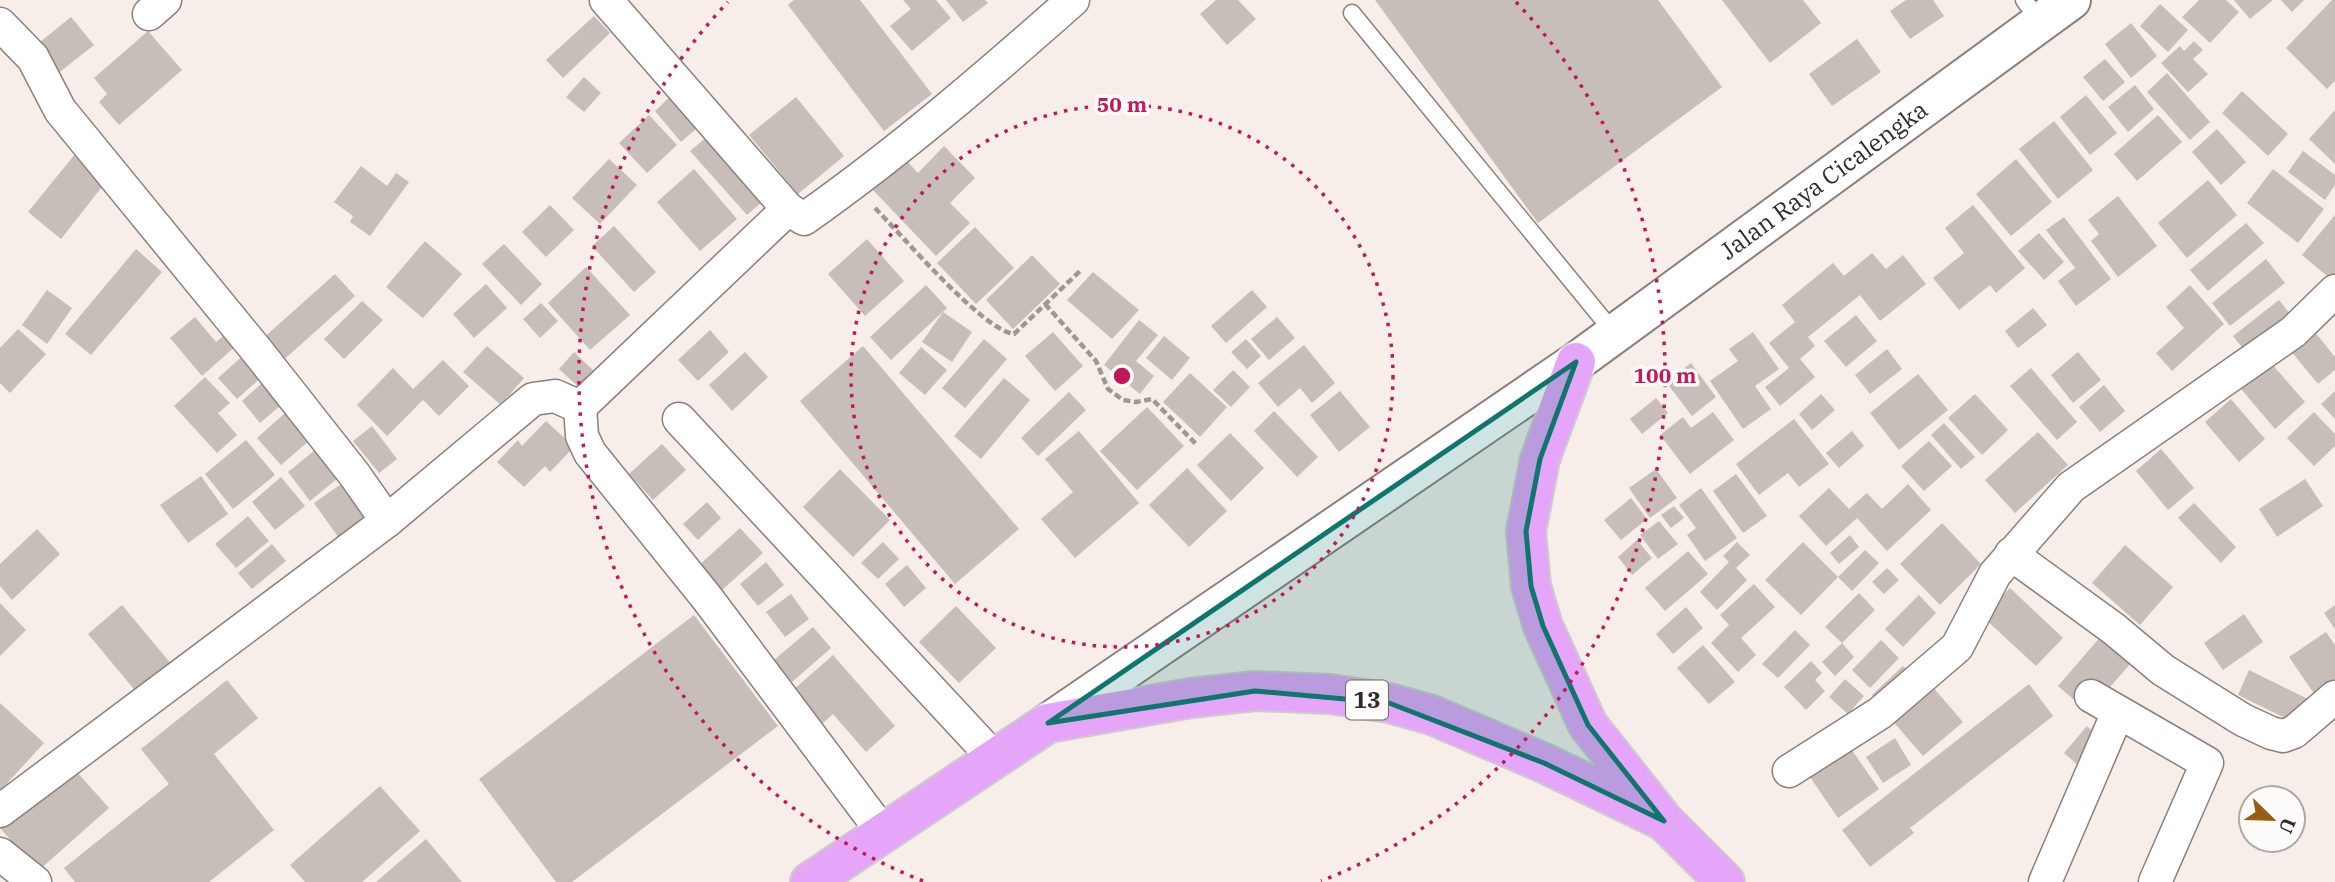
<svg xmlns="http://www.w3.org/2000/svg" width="2335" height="882" font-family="'IBM Plex Serif',serif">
<rect width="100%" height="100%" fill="#f7ede9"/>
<g fill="#c7bdb9">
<path d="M794,0h66l72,94 -48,37 -96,-126z"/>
<path d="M903,0h33l15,18 -39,33 -22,-25 21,-17z"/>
<path d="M946,0h39l3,3 -25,19z"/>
<path d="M1216,0h22l18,19 -29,26 -27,-31z"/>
<path d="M1375,0h283l64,87 -184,136z"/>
<path d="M1722,0h81l18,23 -51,40z"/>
<path d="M1906,0h27l11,16 -34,23 -20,-28z"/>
<path d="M2199,0h27l13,12 -29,31 -28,-26z"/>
<path d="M2234,0h39l-23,19z"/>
<path d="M2281,0h23l-12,12z"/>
<path d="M2332,0h3v81l-8,8 -41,-41z"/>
<path d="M2160,4l28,26 -20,22 -28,-26z"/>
<path d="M594,16l16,17 -47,45 -17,-18z"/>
<path d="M71,17l23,28 -38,30 -22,-28z"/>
<path d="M2131,23l26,33 -26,22 -26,-34z"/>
<path d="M148,31l34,39 -63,55 -20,-23 8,-8 -13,-16z"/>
<path d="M1857,39l24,33 -49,34 -23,-32z"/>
<path d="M2194,41l9,9 -10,9 15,15 -20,18 -27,-29 19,-17 4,5z"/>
<path d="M2105,59l20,23 -22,19 -20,-24z"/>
<path d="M2167,73l43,49 -20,18 -43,-48z"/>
<path d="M584,77l17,16 -17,19 -18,-15z"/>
<path d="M2135,85l19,24 -26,23 -20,-25z"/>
<path d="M677,90l28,31 -24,21 -26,-31z"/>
<path d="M2242,91l46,43 -20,22 -46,-43z"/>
<path d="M2086,95l31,38 -27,22 -30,-38z"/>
<path d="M796,97l48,59 -46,38 -49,-59z"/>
<path d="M2335,110v54l-26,-25z"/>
<path d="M649,115l28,30 -30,28 -28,-30z"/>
<path d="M2158,115l24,27 -45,39 -23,-27z"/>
<path d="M2054,121l39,49 -35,29 -39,-50z"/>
<path d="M2217,129l29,33 -25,23 -29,-33z"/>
<path d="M714,131l57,63 -24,21 -57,-64z"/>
<path d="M944,146l31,32 -25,25 20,20 -34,33 -63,-66 32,-31 13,14z"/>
<path d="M80,148l32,26 -51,65 -33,-27z"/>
<path d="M2303,151l32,24v10l-10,15 -37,-28z"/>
<path d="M609,159l28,26 -37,39 -28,-26z"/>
<path d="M2016,159l36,43 -41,34 -35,-42z"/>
<path d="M361,166l26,20 9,-13 13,9 -39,54 -20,-14 3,-6 -19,-14z"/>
<path d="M694,169l43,50 -37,32 -43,-49z"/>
<path d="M2273,169l51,40 -26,34 -51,-40z"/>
<path d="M2208,180l29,35 -50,43 -29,-35z"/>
<path d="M2118,196l39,50 -39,31 -27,-36 8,-7 -11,-14z"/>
<path d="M550,205l24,25 -28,27 -24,-25z"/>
<path d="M1973,205l52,63 -29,25 -6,-8 -31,25 -26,-32 31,-25 -19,-25z"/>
<path d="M2335,215v64l-2,2 -31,-26z"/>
<path d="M2064,217l47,62 -35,27 -18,-25 17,-13 -29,-38z"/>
<path d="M2246,223l18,20 -56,48 -18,-21z"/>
<path d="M614,226l42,46 -22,20 -42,-46z"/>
<path d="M975,227l39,41 -38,36 -39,-41z"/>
<path d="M2039,233l25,29 -20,18 -26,-29z"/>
<path d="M867,239l37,42 -39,35 -37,-42z"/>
<path d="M425,241l37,33 -39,44 -37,-31z"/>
<path d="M504,244l38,40 -21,21 -39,-41z"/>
<path d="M136,249l26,23 -71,83 -26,-21z"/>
<path d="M1872,253l14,16 17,-14 23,29 -46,37 -20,-26 -52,42 7,9 -15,13 15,18 -35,29 -15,-19 24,-19 -20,-25 26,-21 -13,-17 51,-42 11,13z"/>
<path d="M1032,255l28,29 -47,45 -27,-29z"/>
<path d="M2266,259l19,24 -55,43 -18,-23z"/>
<path d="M586,267l44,48 -40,35 -42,-47z"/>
<path d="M1093,272l46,38 -27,29 -45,-39z"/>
<path d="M335,274l20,22 -76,68 -19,-23z"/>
<path d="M486,284l21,24 -33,30 -21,-24z"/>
<path d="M926,285l21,23 -56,52 -21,-23z"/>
<path d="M2190,285l34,39 -52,47 -16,-18 28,-25 -18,-21z"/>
<path d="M47,290l25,18 -25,36 -25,-19z"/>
<path d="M1252,290l15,17 -41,36 -15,-17z"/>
<path d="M2279,300l15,19 -46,36 -15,-19z"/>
<path d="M362,301l21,19 -39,39 -20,-20z"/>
<path d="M541,303l17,18 -18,17 -17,-19z"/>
<path d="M2033,308l14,17 -29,23 -13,-17z"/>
<path d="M943,312l29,20 -20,30 -30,-20z"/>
<path d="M1856,315l21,26 -31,26 -22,-26z"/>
<path d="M195,317l21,25 12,-10 10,12 -36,32 -32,-38z"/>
<path d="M1277,317l18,21 -26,22 -18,-21z"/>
<path d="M1139,320l19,15 -22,26 18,15 -14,18 -36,-29z"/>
<path d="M18,329l28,25 -36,39 -10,-10v-35z"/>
<path d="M710,330l19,22 -31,29 -20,-21z"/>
<path d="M2314,331l21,26v13l-17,14 -28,-34z"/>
<path d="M1053,332l30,34 -28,25 -30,-35z"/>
<path d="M1753,332l26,37 -24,17 16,23 -28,20 -33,-48 28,-20 -9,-12z"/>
<path d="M1164,336l26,22 -18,22 -26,-22z"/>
<path d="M984,339l23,20 -42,49 -23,-20z"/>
<path d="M1246,339l15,17 -14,13 -16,-17z"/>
<path d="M1304,345l31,38 -23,20 -12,-15 -22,19 -20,-24z"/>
<path d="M487,346l37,32 -23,27 -38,-33z"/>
<path d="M863,346l156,183 -64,55 -155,-183z"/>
<path d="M921,347l26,23 -22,25 -26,-22z"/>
<path d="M1887,349l15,20 -32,25 -15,-19z"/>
<path d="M247,352l19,21 -29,26 -19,-21z"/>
<path d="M574,352l24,23 -15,16 -24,-22z"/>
<path d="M745,352l23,25 -36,34 -23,-26z"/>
<path d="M2078,352l23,28 -28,23 -22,-28z"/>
<path d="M443,360l26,26 -30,30 -16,-16 -36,36 -30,-31 36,-37 20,21z"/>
<path d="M1691,363l25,34 -24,19 -26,-34z"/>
<path d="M2271,363l34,39 -30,27 -34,-40z"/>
<path d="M2031,368l46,54 -20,18 -47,-54z"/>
<path d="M1233,370l17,17 -19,20 -18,-17z"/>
<path d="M1190,373l37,34 -27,30 -37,-35z"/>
<path d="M1918,374l30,36 -49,40 -29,-37z"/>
<path d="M205,377l25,26 -12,10 19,22 -20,18 -43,-47z"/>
<path d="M269,377l19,22 -28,24 -18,-22z"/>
<path d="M1004,378l26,22 -49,59 -27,-23z"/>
<path d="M2104,385l21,26 -25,21 -21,-25z"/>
<path d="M1340,391l30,36 -31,25 -29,-37z"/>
<path d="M2335,391v28l-14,-15z"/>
<path d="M1069,392l17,18 -48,46 -17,-18z"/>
<path d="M1821,394l14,16 -23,20 -13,-16z"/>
<path d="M1975,394l33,36 -26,25 -34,-37z"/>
<path d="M1656,398l12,15 -26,21 -12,-15z"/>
<path d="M2231,399l34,40 -26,23 -34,-40z"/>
<path d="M293,406l24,28 -36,31 -24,-27z"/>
<path d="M1147,407l37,39 -47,44 -37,-39z"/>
<path d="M1274,411l44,46 -21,20 -43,-46z"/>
<path d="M1713,412l21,28 -44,34 -30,-39 23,-18 8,11z"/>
<path d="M2314,412l21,22v12l-21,20 -27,-28z"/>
<path d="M1794,419l35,45 -30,23 -11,-14 -29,22 -23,-31z"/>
<path d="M546,421l28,26 -24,25 -5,-6 -21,21 -27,-25 21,-22 4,6z"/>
<path d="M1944,423l31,34 -14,12 -30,-34z"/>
<path d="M372,426l25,33 -18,14 -26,-32z"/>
<path d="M1079,431l60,72 -64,55 -34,-39 32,-27 -28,-33z"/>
<path d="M1852,431l12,15 -25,22 -13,-15z"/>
<path d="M2038,432l30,33 -53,48 -30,-33z"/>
<path d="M1230,433l34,35 -33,33 -34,-36z"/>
<path d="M246,440l29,35 -42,34 -28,-35z"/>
<path d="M1929,441l23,25 -28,25 -23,-25z"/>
<path d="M662,444l24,26 -33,30 -24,-26z"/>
<path d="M320,446l23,28 -33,27 -22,-29z"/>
<path d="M2161,449l33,39 -26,22 -32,-39z"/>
<path d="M1187,468l40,43 -38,36 -40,-42z"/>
<path d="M840,469l50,51 -37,37 -50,-50z"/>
<path d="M1656,469l21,29 -27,20 -21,-30z"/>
<path d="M1736,474l31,42 -24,17 -30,-42z"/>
<path d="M201,476l27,38 -40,29 -28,-38z"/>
<path d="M281,477l24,29 -30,24 -23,-28z"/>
<path d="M351,477l26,37 -36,27 -27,-38z"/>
<path d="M2305,479l18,27 -46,31 -18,-28z"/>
<path d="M1908,484l23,26 -44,41 -30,-33 -31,28 -27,-30 30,-28 20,21 18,-16 15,16z"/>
<path d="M1701,488l36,50 -32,23 -18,-26 9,-7 -17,-23z"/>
<path d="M1631,498l16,21 -26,21 -17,-20z"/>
<path d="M707,502l14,16 -23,22 -15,-16z"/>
<path d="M2194,503l42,44 -15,16 -43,-45z"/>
<path d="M1674,506l10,12 -13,10 -10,-13z"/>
<path d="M248,516l21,25 -33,27 -21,-24z"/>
<path d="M1659,521l19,23 -20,15 -18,-24z"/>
<path d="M1942,523l39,41 -41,41 -40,-41z"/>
<path d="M740,528l23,25 -43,39 -23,-25z"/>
<path d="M37,529l23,25 -48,46 -12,-14v-22z"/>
<path d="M1850,535l9,12 -20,17 -9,-11z"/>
<path d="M1637,540l15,18 -20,17 -14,-18z"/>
<path d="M883,542l16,17 -21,20 -17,-16z"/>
<path d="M1737,542l13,13 -14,13 11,12 -30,30 -17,-18 29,-30 -6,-6z"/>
<path d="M1803,542l35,35 27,-27 14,13 -27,28 -14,-14 -37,38 -36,-35z"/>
<path d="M272,544l14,17 -34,28 -14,-16z"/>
<path d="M2125,545l48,42 -33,38 -48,-42z"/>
<path d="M1688,551l20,23 -43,37 -20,-23z"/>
<path d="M766,562l18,23 -26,21 -18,-22z"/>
<path d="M907,565l19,23 -22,19 -19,-23z"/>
<path d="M1887,568l12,12 -15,14 -12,-12z"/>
<path d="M1754,584l21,23 -34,31 15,17 -18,17 -27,-29 18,-18 -9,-10z"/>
<path d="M2010,588l53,50 -27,28 -53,-49z"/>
<path d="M1859,593l16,17 -33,33 -17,-16z"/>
<path d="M791,594l18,25 -24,18 -19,-25z"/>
<path d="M1919,595l17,18 -33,34 -18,-18z"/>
<path d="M0,603l26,27 -26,26z"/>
<path d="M122,605l50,60 -34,29 -50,-60z"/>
<path d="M2335,605v24l-11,-16z"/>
<path d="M956,606l40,42 -37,35 -40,-41z"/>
<path d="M1686,607l17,21 -30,26 -17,-20z"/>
<path d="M2244,614l19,28 -40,28 -19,-27z"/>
<path d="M694,615l84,111 -206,156h-16l-77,-103z"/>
<path d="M813,627l18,21 -39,34 -18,-22z"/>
<path d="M1795,630l15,15 -32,33 -16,-14z"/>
<path d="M2326,632l9,13v41l-18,12 -28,-41z"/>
<path d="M2102,635l30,27 -44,50 -30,-26z"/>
<path d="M1881,640l18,18 -29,30 -18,-18z"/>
<path d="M1842,643l12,14 -19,19 -13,-14z"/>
<path d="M1703,645l32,37 -26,22 -32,-36z"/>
<path d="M833,655l62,71 -29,26 -33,-38 -11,10 -30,-33z"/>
<path d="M1811,661l11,12 -7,7 10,11 -19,19 -22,-23z"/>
<path d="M1903,666l8,9 -31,29 -8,-9z"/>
<path d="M2249,670l61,30 -11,25 -61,-30z"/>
<path d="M1845,679l19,17 -16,18 -19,-17z"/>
<path d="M227,680l31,38 -44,36 60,76 -65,52h-134l-11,-14 105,-84 -28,-35z"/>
<path d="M2029,684l24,32 -143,112 4,5 -44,34 -28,-37z"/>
<path d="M1931,685l32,37 -40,34 -32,-37z"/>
<path d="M0,703l44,40 -44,48z"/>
<path d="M2087,726l15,14 -23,26 -15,-13z"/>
<path d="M1895,738l16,27 -28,18 -17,-26z"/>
<path d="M1849,746l30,43 -41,29 -30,-44z"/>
<path d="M68,762l41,46 -71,63 -38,-43v-5z"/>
<path d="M380,786l40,45 -58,51h-57l-15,-17z"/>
<path d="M426,839l36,43h-86z"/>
</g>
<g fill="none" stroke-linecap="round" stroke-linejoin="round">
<g stroke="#8a807d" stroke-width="19">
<g id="lane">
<path d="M2024,0l17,23"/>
<path d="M1352,13l263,321"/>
</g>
</g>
<g stroke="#8a807d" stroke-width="35">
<g id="street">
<path d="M606,0l182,209 -208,198 2,29 8,17 117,145 177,236"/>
<path d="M149,14l16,-14"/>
<path d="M0,24l33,34 27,52 198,242 96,122 33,47"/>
<path d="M788,209l16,10c95,-67 182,-142 269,-219"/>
<path d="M679,419l316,340"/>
<path d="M2011,554l103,75 49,41 80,50 28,13 12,3 11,-4 41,-35"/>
<path d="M2091,696l116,67 -52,119"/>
<path d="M1789,771l91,-58 77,-66 38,-73 76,-87 222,-155 42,-41"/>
<path d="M0,811l387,-290 146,-122 22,-3 25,11"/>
<path d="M0,854l35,28"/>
<path d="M2045,882l73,-170"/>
</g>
</g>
<g stroke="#8a807d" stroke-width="42">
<g id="secondary">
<path id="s1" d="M1048,723l528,-361 495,-362"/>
</g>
</g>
<g stroke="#cdcccc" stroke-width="42">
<g id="highway">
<path d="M1576,362l-36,97 -14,72 5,55 12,40 45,99 76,96 61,61"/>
<path d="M810,882l238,-159 143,-25 64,-7 75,3 59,9 43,12 112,48 120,58"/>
</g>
</g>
<g stroke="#9e9794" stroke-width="4.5" stroke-dasharray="7 3.5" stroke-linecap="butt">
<path d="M875,208c27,27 107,122 139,126l68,-65"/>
<path d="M1045,304l51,57 12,28 15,11 13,2 16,-3 45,46"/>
</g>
<use href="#lane" stroke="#fff" stroke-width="16"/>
<use href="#street" stroke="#fff" stroke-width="32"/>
<use href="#secondary" stroke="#fff" stroke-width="38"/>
<use href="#highway" stroke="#e5a6fa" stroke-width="38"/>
</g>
<path fill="#0f766e" fill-opacity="0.2" stroke="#0f766e" stroke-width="5" stroke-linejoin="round" d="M1576,362l-36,97 -14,72 5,55 12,40 45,99 76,96 -120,-58 -155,-60 -134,-12 -207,32z"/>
<g fill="none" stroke="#c2185b" stroke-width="3.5" stroke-dasharray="3.5 7">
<circle cx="1122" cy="376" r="271"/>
<path d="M923 881A543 543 0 0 1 728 2M1516 2A543 543 0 0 1 1321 881"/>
</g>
<g text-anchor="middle" stroke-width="7" stroke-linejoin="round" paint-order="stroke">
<rect fill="#fefcfb" stroke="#6d6a69" stroke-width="2" x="1346" y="680.5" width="42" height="39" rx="5"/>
<g font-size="23" font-weight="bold" fill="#2f2b2a">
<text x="1367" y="708">13</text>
</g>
<g font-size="24" fill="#2f2b2a" stroke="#fefcfb">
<text dy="8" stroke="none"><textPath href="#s1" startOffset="947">Jalan Raya Cicalengka</textPath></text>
</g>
</g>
<circle cx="1122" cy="376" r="10" fill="#c2185b" stroke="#fefcfb" stroke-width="3.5"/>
<g font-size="21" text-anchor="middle" font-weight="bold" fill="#c2185b" stroke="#fefcfb" stroke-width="7" stroke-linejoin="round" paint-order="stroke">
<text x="1122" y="112">50 m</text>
<text x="1665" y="383">100 m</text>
</g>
<g transform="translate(2272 819) rotate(113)"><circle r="33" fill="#fefcfb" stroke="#aba8a7" stroke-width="2"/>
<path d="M0-5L12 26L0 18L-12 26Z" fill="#956015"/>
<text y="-10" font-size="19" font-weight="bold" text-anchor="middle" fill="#2f2b2a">U</text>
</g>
</svg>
